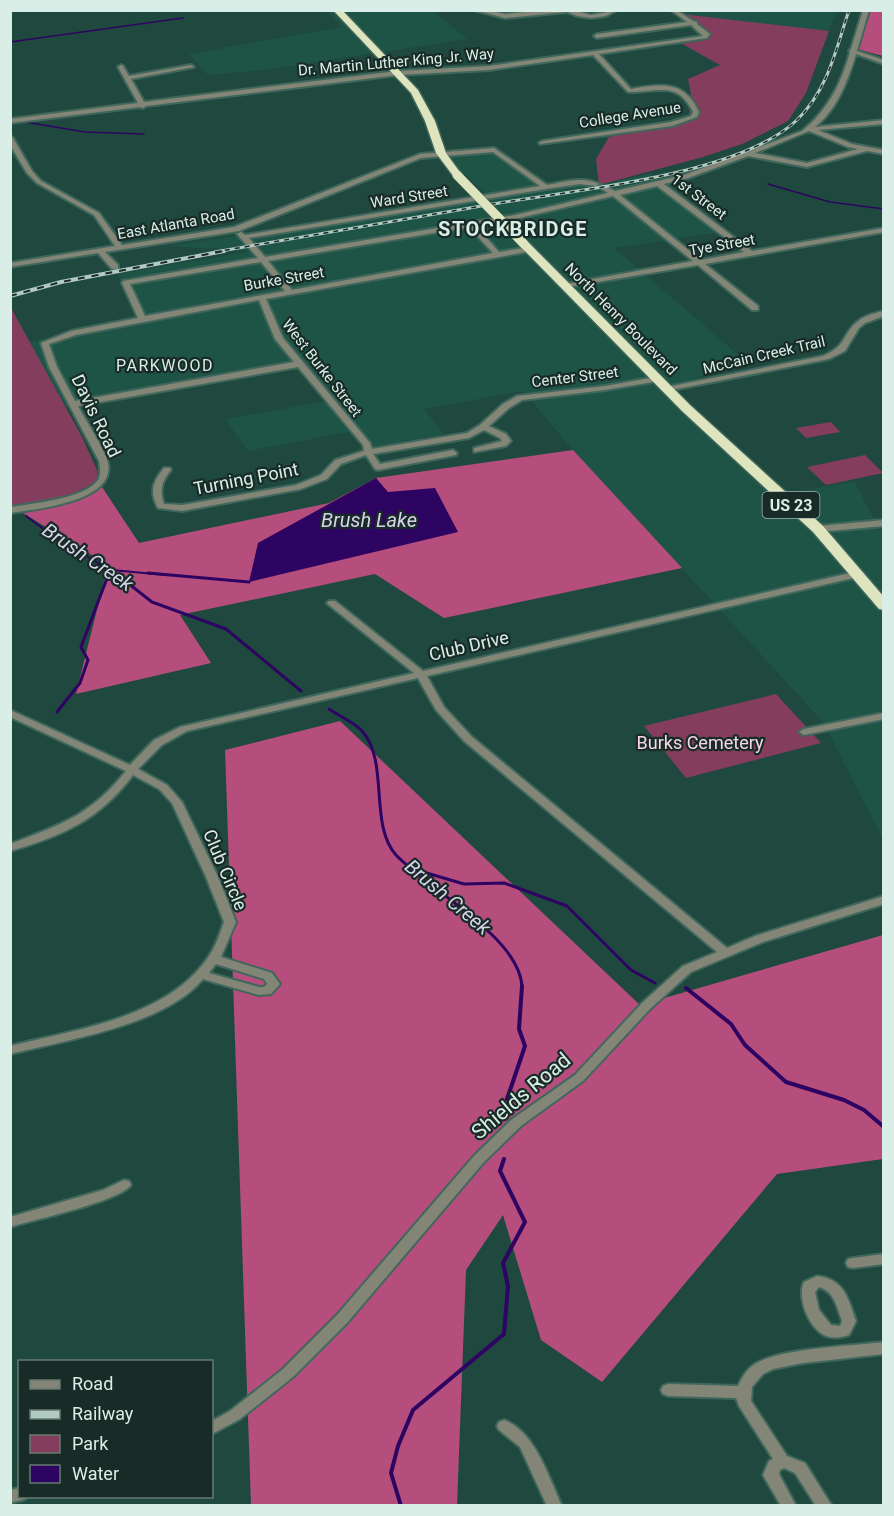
<svg xmlns="http://www.w3.org/2000/svg" width="894" height="1516" font-family="Roboto,sans-serif">
<rect width="100%" height="100%" fill="#1f493e"/>
<g fill="#1e5446">
<path d="M327,11h106l34,28 -195,30 -64,6 -19,-21 153,-27z"/>
<path d="M676,11h161l-8,20 -79,-7 -69,-10z"/>
<path d="M483,149l24,7 37,30 55,-1 52,-12 70,59 -107,16 134,115 -78,23 79,73 42,34 63,-12 24,46h5v312l-60,-117 -250,-272 -50,-59 -99,18 20,25 -77,14 -13,-17 -106,20 -23,-32 102,-18 -29,-38 -234,43 -34,-64 111,-24 -24,-44 136,-23 -87,-5 326,-47 -47,-41z"/>
</g>
<g fill="#853d5d">
<path d="M681,14l148,17 -23,62 -18,28 -46,23 -39,13 -104,28 -3,-26 13,-22 80,-20 2,-22 -3,-16 32,-14 -43,-24 31,-7z"/>
<path d="M10,306l72,131 15,33 1,11 -40,20 -48,9z"/>
<path d="M831,422l9,10 -34,6 -10,-10z"/>
<path d="M865,455l18,18 -57,12 -19,-18z"/>
<path d="M776,694l45,49 -135,35 -42,-52z"/>
</g>
<g fill="#b54e7d">
<path d="M871,11h12v45l-26,-7z"/>
<path d="M573,450l109,118 -238,50 -69,-44 -195,41 31,48 -135,31 32,-129 -90,-55 44,-8 36,-21 41,62 190,-40 47,-25z"/>
<path d="M340,721l300,284 243,-70v224l-106,15 -175,208 -61,-42 -38,-125 -37,55 -9,235h-206l-26,-755z"/>
</g>
<path fill="#2e0462" d="M376,478l12,14 47,-4 23,44 -209,50 9,-39z"/>
<g fill="none" stroke-linecap="round" stroke-linejoin="round">
<g stroke="#2e0462" stroke-width="1.5">
<path d="M10,42l173,-24"/>
<path d="M25,122l60,10 59,2"/>
<path d="M768,184l62,18 54,7"/>
</g>
<g stroke="#2e0462" stroke-width="2">
<path d="M26,516l27,20 65,39"/>
<path d="M112,570l53,5"/>
<path d="M108,575l2,-5"/>
</g>
<g stroke="#2e0462" stroke-width="3">
<path d="M115,573l37,29 74,27 75,62"/>
<path d="M148,573l101,9"/>
<path d="M329,709c10,7 27,14 34,23 26,31 6,93 33,123 33,35 126,84 126,133"/>
<path d="M57,712l23,-29 8,-23 -7,-13 28,-74"/>
<path d="M413,869l51,15 40,-1 63,23 64,64 24,13"/>
</g>
<g stroke="#2e0462" stroke-width="4">
<path d="M686,988l45,36 14,21 41,37 58,18 20,10 20,17"/>
<path d="M507,1099l18,-53 -6,-17 3,-43"/>
<path d="M401,1506l-10,-33 7,-27 15,-36 91,-76 4,-48 -5,-23 22,-41 -25,-51 4,-12"/>
</g>
<g stroke="#40675c" stroke-width="4">
<g id="minor">
<path d="M474,10h13l18,4 39,-4h29l18,5 26,-5 -11,6 -15,2 -14,-2 -10,-4 -62,6z"/>
<path d="M671,10c11,0 16,10 26,12v2l13,10 -3,4 -108,16 32,35c31,-5 53,-9 68,23l-2,5 -25,9 -132,18 -1,-1 3,-2 129,-19 20,-6 2,-4c-16,-33 -37,-19 -65,-20l-35,-37 -104,15 -91,5 -252,31 -3,2 -3,-1 -130,16v-4l128,-16 -20,-36 3,-2 2,1 6,10 62,-11 3,2 -63,12 13,23 254,-31 91,-5 214,-30 -12,-11 -94,13 -3,-2 3,-2 90,-12z"/>
<path d="M863,10h6l-12,41 27,9v4l-28,-10c-8,26 -19,56 -41,73l69,-7v4l-66,6 34,14 32,6v4l-17,-3 -60,16 -59,-11 -60,22 -24,6 88,67 132,-23v4l-179,32 53,42v4h-6l-54,-45 -136,23 -1,-2 4,-2 128,-23 -80,-65 -98,23 -39,7 23,26 30,-5h3v4l-266,48 17,39 87,105 2,6 95,-16 13,-8 23,-21 14,-8 88,-10 51,-9 4,2 -1,2 -54,9 -83,10 -13,8 -20,18 17,8 5,7 -5,5 -32,6v-4l28,-7 -2,-3 -16,-8 -15,8 -96,16 7,10 73,-14 4,3 -1,2 -78,15 -3,-1 -9,-14 -25,9 -14,15 -26,10 -119,22 -24,-3c-9,-16 -5,-27 6,-40h6l1,2c-9,11 -12,20 -7,34l18,1 114,-20 25,-10 14,-15 29,-9 -1,-6 -65,-78 -220,39c7,14 27,43 30,57 8,39 -72,46 -98,50v-6c21,-3 76,-9 88,-27 3,-5 2,-13 1,-19l-50,-94 -8,-24 30,-12 67,-13 -16,-35 1,-2 135,-23 -21,-24 4,-2 4,3 295,-49 -47,-34 -72,6 -182,73 -134,21 13,13v4h-6l-14,-16 -88,14v-4l105,-17 -21,-31 -57,-32 -10,-10 -17,-28v-9l3,2 19,33 9,10 58,32 23,32 112,-18 186,-73 74,-6 53,37c17,-3 37,-9 52,-1l-3,2 -16,-2 -34,5 -297,49 16,19 250,-42 93,-22 -9,-6 3,-2 13,6 69,-16 118,-44c26,-21 39,-47 48,-79l-1,-1 2,-2zM809,131l39,16 10,2 -51,14 -52,-10zM657,186l87,66 -43,8 -81,-65zM469,227l24,26 -201,37 -24,-29zM261,262l24,29 -140,25 -15,-32zM259,300l16,39 19,23 -219,39 -18,-34 -8,-23 27,-9z"/>
<path d="M884,311v5l-19,7 -6,5 -14,23 -16,8 -162,32 -4,-2 4,-2 156,-31c25,-11 18,-20 34,-34 7,-6 17,-9 27,-11z"/>
<path d="M884,520v6l-66,6 -5,-3 5,-3z"/>
<path d="M859,571l5,3 -2,2 -435,100 17,31 28,30 255,211 28,-12 129,-40v8l-121,38 -72,30 -41,37 -67,72 -62,45 -37,36 -137,161 -54,54 -53,42 -28,15v-13l18,-10 53,-42 54,-54 137,-159 37,-36 64,-45 67,-72 41,-37 34,-14 -253,-211 -28,-31 -18,-32 -231,53 -25,14 -24,24 29,16 15,17 36,75 18,45 -15,35 51,16 8,11 -9,10 -12,1 -56,-16c-38,46 -136,61 -193,75v-8c67,-17 158,-28 199,-90 7,-10 11,-23 15,-34l-18,-45 -34,-74 -13,-14 -26,-14c-33,44 -70,61 -123,76v-7c52,-20 80,-28 116,-73l-116,-54v-7l120,55 24,-25 26,-13 234,-54 -85,-68 -2,-2 2,-2h6l88,70zM216,964l48,15 3,5 -3,3h-5l-50,-14z"/>
<path d="M884,713v6l-80,16 -5,-3 5,-3z"/>
<path d="M124,1180l5,1 2,4c-11,16 -98,35 -121,42v-10l93,-27z"/>
<path d="M884,1254v10l-31,4 -5,-1 -2,-4 2,-4 5,-1z"/>
<path d="M817,1276c27,3 31,22 39,45l-7,14c-6,2 -13,3 -19,2 -19,-3 -34,-38 -26,-55zM819,1287c15,4 18,20 23,34l-2,5 -9,-1 -12,-15 -4,-18z"/>
<path d="M884,1342v12l-81,9 -30,6 -10,5 -11,13 -1,14 36,55 18,7 27,43h-16l-21,-33 -11,-5 -4,2 -1,4 17,32h-15l-18,-31 6,-14 4,-2 -34,-53 -3,-8 -68,-2 -5,-2 -2,-4 2,-4 5,-2 70,2c4,-9 9,-17 17,-22 25,-16 97,-18 129,-22z"/>
<path d="M504,1420c31,11 45,58 58,86h-15l-27,-59 -21,-17 -2,-4 2,-4z"/>
<path d="M20,1488v8h6l-1,3 -15,4v-13z"/>
</g>
</g>
<g stroke="#40675c" stroke-width="3">
<g id="highway">
<path d="M333,10h9l76,80 17,31 11,32 16,22 -2,2h-6l-18,-24 -11,-32 -14,-28z"/>
<path d="M520,242h8l162,163 133,121 61,71v13l-5,-1 -66,-77 -131,-121 -162,-165z"/>
</g>
</g>
<use href="#minor" fill="#838676" fill-rule="evenodd"/>
<use href="#highway" fill="#dee4bd" fill-rule="evenodd"/>
<g stroke="#b1cbc3" stroke-width="3">
<path id="rail-far1" d="M215,252c93,-16 186,-32 278,-48 81,-14 245,-28 304,-84 31,-30 39,-71 52,-110"/>
</g>
<g stroke="#b1cbc3" stroke-width="4">
<path id="rail" d="M10,296l51,-14 163,-31"/>
</g>
<use href="#rail-far1" stroke="#192b26" stroke-width="1.5" stroke-dasharray="5" stroke-linecap="butt"/>
<use href="#rail" stroke="#192b26" stroke-width="2" stroke-dasharray="7" stroke-linecap="butt"/>
<g stroke="#40675c" stroke-width="10" stroke-linecap="butt">
<path id="highway-bridge" d="M457,175l67,69"/>
</g>
<use href="#highway-bridge" stroke="#dee4bd" stroke-width="9"/>
</g>
<g text-anchor="middle" stroke-width="4.5" stroke-linejoin="round" paint-order="stroke">
<g font-size="15" fill="#d8eee7" stroke="#192b26">
<text transform="translate(396 62) rotate(-5)" y="5">Dr. Martin Luther King Jr. Way</text>
<text transform="translate(630 115) rotate(-9)" y="5">College Avenue</text>
<text transform="translate(409 197) rotate(-9)" y="5">Ward Street</text>
<text transform="translate(699 197) rotate(37)" y="5">1st Street</text>
<text transform="translate(176 224) rotate(-10)" y="5">East Atlanta Road</text>
<text transform="translate(722 245) rotate(-10)" y="5">Tye Street</text>
<text transform="translate(284 279) rotate(-10)" y="5">Burke Street</text>
<text transform="translate(621 319) rotate(45)" y="5">North Henry Boulevard</text>
<text transform="translate(764 355) rotate(-13)" y="5">McCain Creek Trail</text>
<text transform="translate(322 368) rotate(52)" y="5">West Burke Street</text>
<text transform="translate(575 377) rotate(-7)" y="5">Center Street</text>
</g>
<g font-size="16" letter-spacing="1.5" fill="#d8eee7" stroke="#192b26">
<text x="165" y="371">PARKWOOD</text>
</g>
<rect fill="#192b26" stroke="#9fb4ad" stroke-width="1.5" x="762.5" y="492" width="57" height="26" rx="4.5"/>
<g font-size="16" font-weight="bold" fill="#d8eee7">
<text x="791" y="511">US 23</text>
</g>
<g font-size="18" fill="#d8eee7" stroke="#192b26">
<text transform="translate(96 416) rotate(64)" y="6">Davis Road</text>
<text transform="translate(246 479) rotate(-11)" y="6">Turning Point</text>
<text transform="translate(469 646) rotate(-13)" y="6">Club Drive</text>
<text transform="translate(225 870) rotate(67)" y="6">Club Circle</text>
</g>
<g font-size="18" fill="#f5d8e3" stroke="#192b26">
<text x="700" y="749">Burks Cemetery</text>
</g>
<g font-size="20" font-weight="bold" letter-spacing="1.5" fill="#d8eee7" stroke="#192b26">
<text x="513" y="236">STOCKBRIDGE</text>
</g>
<g font-size="20" font-style="italic" fill="#d7d3ec" stroke="#192b26">
<text x="369" y="527">Brush Lake</text>
<text transform="translate(88 557) rotate(34)" y="7">Brush Creek</text>
<text transform="translate(448 897) rotate(40)" y="7">Brush Creek</text>
</g>
<g font-size="21" fill="#d8eee7" stroke="#192b26">
<text transform="translate(521 1096) rotate(-40)" y="7">Shields Road</text>
</g>
</g>
<rect width="894" height="1516" fill="none" stroke="#d8eee7" stroke-width="24"/>
<rect x="18" y="1360" width="195" height="138" fill="#192b26" stroke="#657973" stroke-width="1.5"/>
<rect x="30" y="1380" width="30" height="9" fill="#838676" stroke="#657973" stroke-width="1.5"/>
<text x="72" y="1390" font-size="18" fill="#d8eee7">Road</text>
<rect x="30" y="1410" width="30" height="9" fill="#b1cbc3" stroke="#657973" stroke-width="1.5"/>
<text x="72" y="1420" font-size="18" fill="#d8eee7">Railway</text>
<rect x="30" y="1435" width="30" height="18" fill="#853d5d" stroke="#657973" stroke-width="1.5"/>
<text x="72" y="1450" font-size="18" fill="#d8eee7">Park</text>
<rect x="30" y="1465" width="30" height="18" fill="#2e0462" stroke="#657973" stroke-width="1.5"/>
<text x="72" y="1480" font-size="18" fill="#d8eee7">Water</text>
</svg>
